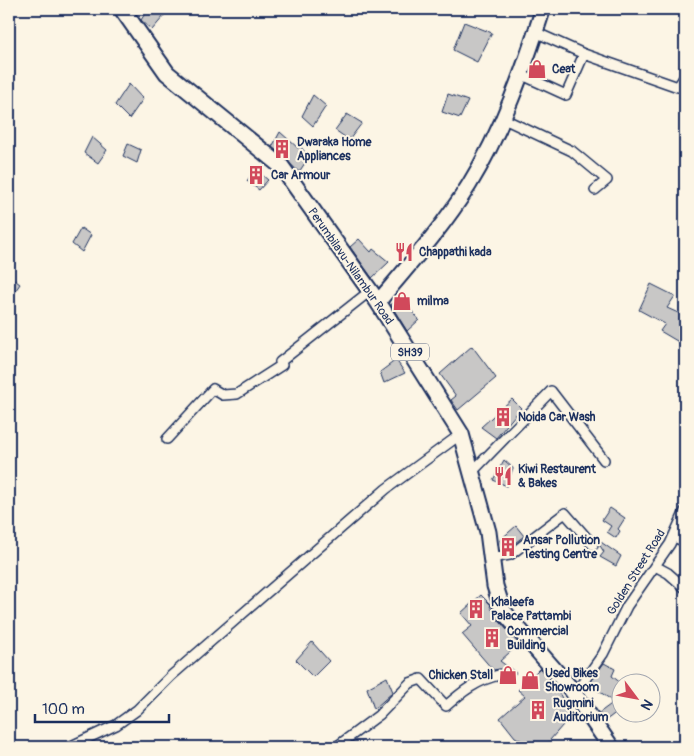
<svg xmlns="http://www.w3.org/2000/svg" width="694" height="756" font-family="Pangolin,sans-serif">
<rect width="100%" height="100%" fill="#fcf5e5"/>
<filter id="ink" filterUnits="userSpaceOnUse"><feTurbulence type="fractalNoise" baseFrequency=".02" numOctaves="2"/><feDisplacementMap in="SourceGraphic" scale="10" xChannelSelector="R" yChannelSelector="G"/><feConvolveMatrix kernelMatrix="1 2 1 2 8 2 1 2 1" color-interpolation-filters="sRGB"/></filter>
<g filter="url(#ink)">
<g fill="#c8c7c6" stroke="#1b2f5e">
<path d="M148,9h10l6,7 -12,14 -11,-10z"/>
<path d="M464,22l28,11 -15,29 -24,-12z"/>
<path d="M129,84l14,15 -14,20 -14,-14z"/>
<path d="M448,94l20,7 -8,17 -18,-6z"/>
<path d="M313,95l13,11 -13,20 -11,-10z"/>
<path d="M347,114l15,9 -13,17 -14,-10z"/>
<path d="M280,132l18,16 2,-2 9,11 -10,15 -27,-25z"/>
<path d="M92,137l15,13 -9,13 -14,-10z"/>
<path d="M128,144l13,6 -4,13 -14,-7z"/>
<path d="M255,169l13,11 -9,10 -12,-9z"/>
<path d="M81,228l10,7 -9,17 -10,-8z"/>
<path d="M359,239l12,13 2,-3 16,13 -17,16 -22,-31z"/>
<path d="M9,276l11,8 -11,16z"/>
<path d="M651,284l24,12 -8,12 18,8v23l-3,5 -22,-13 5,-7 -26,-14z"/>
<path d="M399,295l20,25 -12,11 -16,-26z"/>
<path d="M472,346l24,32 -38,32 -7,-10 5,-4 -16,-22z"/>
<path d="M396,360l9,13 -21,10 -4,-11z"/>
<path d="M512,399l9,9 -25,30 -15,-11z"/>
<path d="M504,460l9,8 -6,18 -14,-6z"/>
<path d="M610,508l15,10 -7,11 2,2 -4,7 -9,-6 4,-6 -9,-6z"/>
<path d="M516,526l8,10 -17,13 -4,1 -3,-10z"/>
<path d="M595,538l26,18 -5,10 -16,-9 4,-5z"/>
<path d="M481,595l10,10 -1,1 6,11 23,27 -19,17 16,12 -9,9 -4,-3 1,-8 -4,-2 -7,1 -31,-36 10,-8 -11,-13z"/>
<path d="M312,642l17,19 -16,16 -17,-17z"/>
<path d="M604,663l11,6 -3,7 10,8v5l-4,5 4,2v12l-17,13 -6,-8 15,-11 -25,-18z"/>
<path d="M540,668l11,12 14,23 4,15 -25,29h-11l-18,-10 -15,-19 25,-22 -7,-6z"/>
<path d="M387,677l6,15 -19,17 -7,-21z"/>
</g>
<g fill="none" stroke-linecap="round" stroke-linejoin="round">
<g stroke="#1b2f5e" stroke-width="12">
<g id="street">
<path d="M535,32l49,22 94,33 7,-11"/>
<path d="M520,74l46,21 18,-41"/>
<path d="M502,118l70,33 35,29 -12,10"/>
<path d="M167,439l46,-50 10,6 14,-1 45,-29 -2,-3 90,-71"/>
<path d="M471,473l80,-82 53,69"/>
<path d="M674,537l11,5"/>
<path d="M491,558l19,-3 55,-42 28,32"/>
<path d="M655,566l13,7 17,15"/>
<path d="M574,695l29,-41 24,-48 43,-62 15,-33"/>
<path d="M69,747l47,-22 21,-15 34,-34 215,-187 75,-55"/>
<path d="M336,747l43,-32 31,-32 11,-4 25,27c16,-14 31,-26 53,-31"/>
</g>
</g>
<g stroke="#1b2f5e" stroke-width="18">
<path id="secondary" d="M378,302c32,-38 65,-75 91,-117 33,-54 55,-116 74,-176"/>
</g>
<g stroke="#1b2f5e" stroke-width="19">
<path id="primary" d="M122,9l45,64 114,93 97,136 83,132 27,98 7,54 8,25 68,78 40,58"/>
</g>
<use href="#street" stroke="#fcf5e5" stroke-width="9"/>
<use href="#secondary" stroke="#fcf5e5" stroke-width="14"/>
<use href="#primary" stroke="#fcf5e5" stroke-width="15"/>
</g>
</g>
<defs>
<g id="shop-bare" transform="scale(1.5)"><path d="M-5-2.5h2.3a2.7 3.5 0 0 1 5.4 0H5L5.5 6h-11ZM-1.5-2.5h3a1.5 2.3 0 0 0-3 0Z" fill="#d1495b" stroke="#fcf5e5" stroke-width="2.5" paint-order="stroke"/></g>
<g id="building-bare" transform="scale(1.5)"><path d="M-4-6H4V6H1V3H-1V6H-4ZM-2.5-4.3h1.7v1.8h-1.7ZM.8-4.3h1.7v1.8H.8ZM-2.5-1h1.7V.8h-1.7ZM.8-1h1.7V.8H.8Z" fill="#d1495b" stroke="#fcf5e5" stroke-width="2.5" paint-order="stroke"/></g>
<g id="restaurant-bare" transform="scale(1.5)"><path d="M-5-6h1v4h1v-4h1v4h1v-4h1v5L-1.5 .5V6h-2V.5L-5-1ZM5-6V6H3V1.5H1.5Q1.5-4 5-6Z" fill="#d1495b" stroke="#fcf5e5" stroke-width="2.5" paint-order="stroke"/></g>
</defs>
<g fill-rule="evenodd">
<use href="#shop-bare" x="537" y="69"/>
<use href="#building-bare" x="282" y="149"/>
<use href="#building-bare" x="256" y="175"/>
<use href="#restaurant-bare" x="404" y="252"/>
<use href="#shop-bare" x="402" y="301"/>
<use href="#building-bare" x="503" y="417"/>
<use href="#restaurant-bare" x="503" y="476"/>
<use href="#building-bare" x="508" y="547"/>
<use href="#building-bare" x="476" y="609"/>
<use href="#building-bare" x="492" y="638"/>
<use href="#shop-bare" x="508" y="675"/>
<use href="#shop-bare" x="530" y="680"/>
<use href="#building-bare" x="538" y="710"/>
</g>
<g text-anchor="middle" stroke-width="4" stroke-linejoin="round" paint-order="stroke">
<rect fill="#fcf5e5" stroke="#5e6a86" stroke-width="1" x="391" y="343.5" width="38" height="17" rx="4"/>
<g font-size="11" font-weight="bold" fill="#1b2f5e">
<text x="410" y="356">SH39</text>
</g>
<g font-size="12" font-weight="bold" fill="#1b2f5e" stroke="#fcf5e5" text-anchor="start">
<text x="552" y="73">Ceat</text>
<text x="297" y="146">Dwaraka Home<tspan x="297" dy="14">Appliances</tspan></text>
<text x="271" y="179">Car Armour</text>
<text x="419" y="256">Chappathi kada</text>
<text x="417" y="305">milma</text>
<text x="518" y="421">Noida Car Wash</text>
<text x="518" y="473">Kiwi Restaurent<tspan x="518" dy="14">&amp; Bakes</tspan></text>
<text x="523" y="544">Ansar Pollution<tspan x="523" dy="14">Testing Centre</tspan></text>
<text x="491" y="606">Khaleefa<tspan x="491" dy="14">Palace Pattambi</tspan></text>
<text x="507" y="635">Commercial<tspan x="507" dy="14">Building</tspan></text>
<text x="545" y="677">Used Bikes<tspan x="545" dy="14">Showroom</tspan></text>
<text x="493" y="679" text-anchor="end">Chicken Stall</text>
<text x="553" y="707">Rugmini<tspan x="553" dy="14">Auditorium</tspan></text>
</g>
<g font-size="12" fill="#1b2f5e" stroke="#fcf5e5">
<text transform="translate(351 266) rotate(55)" y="4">Perumbilavu-Nilambur Road</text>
<text transform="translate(636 572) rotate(-58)" y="4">Golden Street Road</text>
</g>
</g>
<rect width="694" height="756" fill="none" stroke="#fcf5e5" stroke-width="30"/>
<rect x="15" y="15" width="664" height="726" fill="none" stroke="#1b2f5e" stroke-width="2" filter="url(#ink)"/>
<g transform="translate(636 698) rotate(122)"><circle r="24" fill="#fcf5e5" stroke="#a2a6af"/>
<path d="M0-4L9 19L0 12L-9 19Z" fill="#d1495b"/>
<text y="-8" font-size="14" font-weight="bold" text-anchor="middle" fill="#1b2f5e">N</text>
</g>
<path d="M35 714v8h134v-8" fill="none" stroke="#1b2f5e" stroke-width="2.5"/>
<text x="42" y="714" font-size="15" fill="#1b2f5e" stroke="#fcf5e5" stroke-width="4" paint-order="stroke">100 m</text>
</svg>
